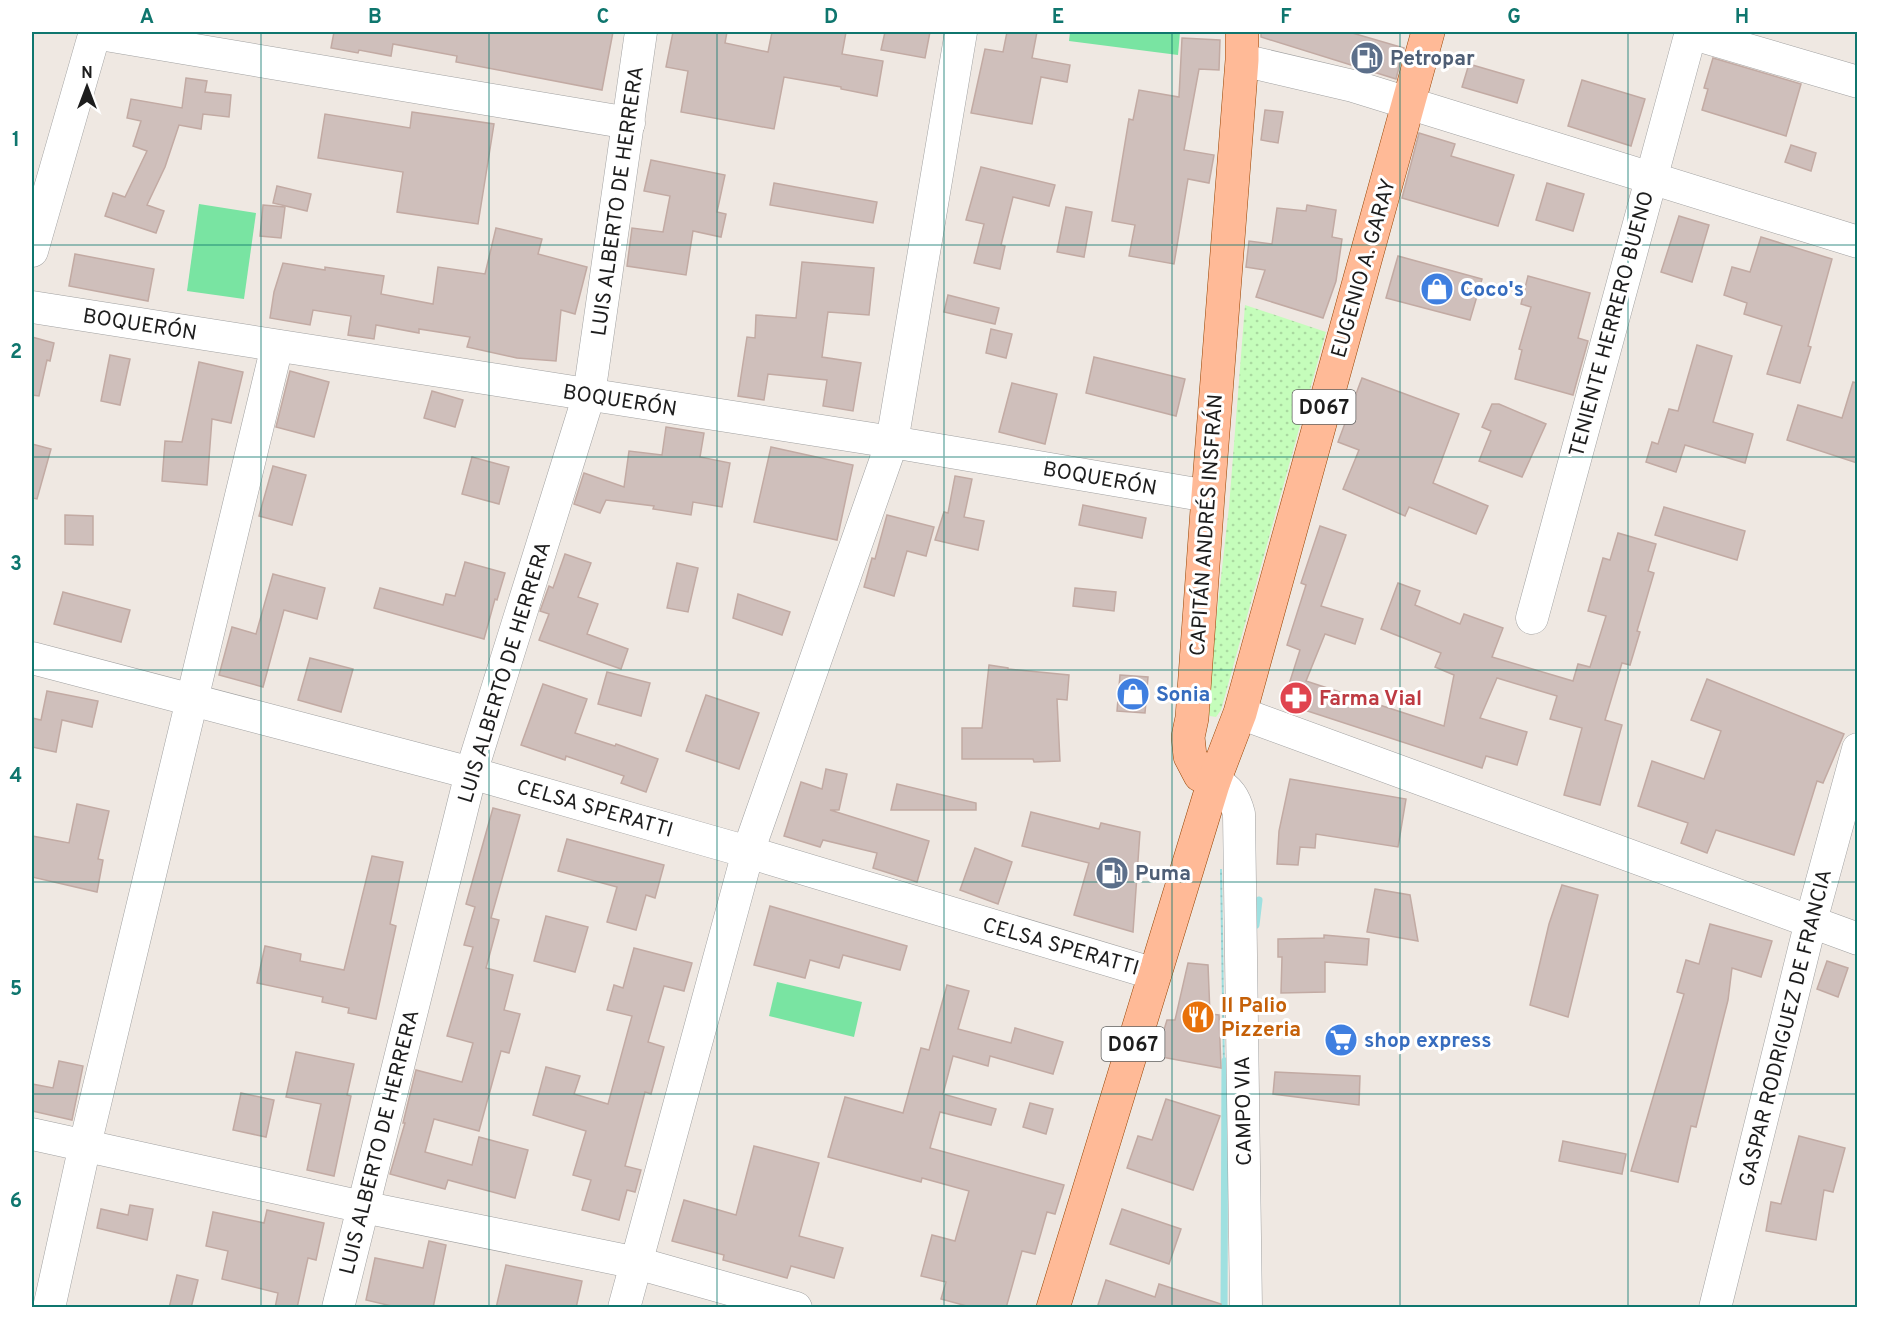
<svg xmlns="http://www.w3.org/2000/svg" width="1889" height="1339" font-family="Overpass,sans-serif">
<defs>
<pattern id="park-dots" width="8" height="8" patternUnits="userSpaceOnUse" patternTransform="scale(1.5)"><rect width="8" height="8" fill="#c5fdbb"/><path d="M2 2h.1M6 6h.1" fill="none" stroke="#a9d8a0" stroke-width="1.8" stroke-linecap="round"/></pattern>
<pattern id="water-rules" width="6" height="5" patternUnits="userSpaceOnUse" patternTransform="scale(1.5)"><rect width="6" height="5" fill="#9fe0e0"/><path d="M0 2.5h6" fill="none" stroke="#88c0c0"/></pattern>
</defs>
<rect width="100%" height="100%" fill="#efe8e2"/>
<path fill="url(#park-dots)" d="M1245,305l81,27 -105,378 -5,7 -6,-1 -4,-7 23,-202z"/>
<g fill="#79e4a2">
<path d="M1070,32h110l-2,23 -109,-14z"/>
<path d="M199,204l57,9 -12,86 -57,-8z"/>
<path d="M777,982l85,20 -8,35 -85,-21z"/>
</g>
<path fill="url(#water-rules)" d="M1220,869h2l3,201h-2z"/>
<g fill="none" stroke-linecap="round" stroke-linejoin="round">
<g stroke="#9fe0e0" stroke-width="7">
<path d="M1256,925l3,-25"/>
<path d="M1224,1308l1,-247"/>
</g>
</g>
<g fill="#cfbfbb" stroke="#c2aaa3" stroke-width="1.5">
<path d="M334,32h279l-11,58 -146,-28 1,-6 -64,-12 -2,12 -32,-6 -1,3 -27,-5z"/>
<path d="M673,32h54l-2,11 43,9 4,-20h74l-4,22 41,7 -6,35 -36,-7v-2l-57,-10 -10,52 -93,-17 7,-41 -22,-4z"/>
<path d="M885,32h45l-5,26 -44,-8z"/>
<path d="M1007,32h30l-5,26 38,7 -3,17 -26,-5 -9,47 -61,-11 14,-64 18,3z"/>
<path d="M1261,32h88l55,16 -8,31 -135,-42z"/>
<path d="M1182,38l38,2 -1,30 -20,-1 -15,81 30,5 -5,28 -21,-4 -14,85 -45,-8 6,-31 -23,-4 17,-102 4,1 6,-30 40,7z"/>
<path d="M1713,58l88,26 -15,52 -84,-26 6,-21 -4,-1z"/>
<path d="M1469,64l55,16 -7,23 -55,-16z"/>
<path d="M186,78l21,3 -2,11 26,3 -2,22 -26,-3 -2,15 -22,-4 -14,42 -18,38 17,6 -8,22 -51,-17 8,-23 12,4 22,-46 -14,-5 8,-25 -14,-3 4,-19 51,9z"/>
<path d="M1582,80l63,19 -14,47 -63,-20z"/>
<path d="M1265,110l18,2 -5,31 -17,-3z"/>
<path d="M412,112l82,12 -16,100 -81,-12 6,-40 -85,-14 7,-44 85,14z"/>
<path d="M1419,133l36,11 -4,12 63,19 -16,51 -96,-28z"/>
<path d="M1791,145l25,8 -5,18 -26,-9z"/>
<path d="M651,160l74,15 -8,37 9,2 -5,23 -28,-6 -7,44 -59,-9 5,-38 31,4 7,-36 -26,-5z"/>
<path d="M981,167l74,18 -6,21 -36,-9 -12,48 4,1 -5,23 -26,-6 10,-39 -18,-4z"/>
<path d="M774,183l103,19 -4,21 -103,-18z"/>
<path d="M1547,183l37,11 -11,37 -37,-11z"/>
<path d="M277,186l34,8 -4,17 -34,-8z"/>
<path d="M263,205l22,2 -4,31 -21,-2z"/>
<path d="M1307,205l29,5 -4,27 10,2 -6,42 -13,37 -67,-21 9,-27 -19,-3 3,-26 23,3 5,-36 29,3z"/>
<path d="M1066,207l26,5 -8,45 -27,-5z"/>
<path d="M1679,216l30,9 -17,57 -31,-10z"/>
<path d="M496,228l46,11 -4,15 49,13 -12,47 -14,-4 -5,51 -39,-3 -50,-11 3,-10 -51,-8v4l-43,-8 -2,14 -26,-4 3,-19 -38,-6 -3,15 -40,-7 4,-26 9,-29 42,7v-3l59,9 -3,18 52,10 5,-37 47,7z"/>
<path d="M1761,237l71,22 -24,87 3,1 -11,36 -33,-9 15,-48 -38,-12 3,-11 -23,-8 8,-28 18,5z"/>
<path d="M75,254l79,15 -6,32 -79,-15z"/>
<path d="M1398,256l84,23 -12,41 -84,-22z"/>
<path d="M802,262l72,6 -5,47 -41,-3 -6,45 39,6 -8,48 -30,-5 4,-26 -59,-6 -4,26 -26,-4 9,-59 8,1 1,-23 40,3z"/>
<path d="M1528,276l62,17 -12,45 10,3 -15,54 -58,-16 7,-29 -3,-1 12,-42 -10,-3z"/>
<path d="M948,295l51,13 -4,16 -51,-12z"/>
<path d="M991,329l21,5 -6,24 -20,-5z"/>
<path d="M32,337l22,6 -4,18 -3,-1 -8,36 -7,-1z"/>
<path d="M1697,345l35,11 -19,66 40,12 -8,29 -60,-18 -9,27 -30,-10 6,-20 6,2 11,-35 9,2z"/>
<path d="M110,355l20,4 -10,46 -19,-4z"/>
<path d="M1094,357l91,22 -9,37 -90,-23z"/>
<path d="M199,362l44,10 -12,51 -19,-4 -5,66 -45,-4 3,-40 17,1z"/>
<path d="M290,371l39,11 -15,55 -38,-10z"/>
<path d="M1362,378l97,36 -26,69 55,23 -12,28 -67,-27 -4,9 -62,-27 16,-39 -21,-8z"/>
<path d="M1853,382l4,1v80l-70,-23 11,-35 44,13z"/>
<path d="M1012,383l45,11 -12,50 -46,-12z"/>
<path d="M432,391l31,9 -8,27 -31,-9z"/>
<path d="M1492,404h7l47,20 -24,53 -43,-16 12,-30 -9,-4z"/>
<path d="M666,427l38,6 -4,24 30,6 -8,44 -29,-5 -2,13 -38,-6 1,-3 -48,-6 -6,13 -26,-9 10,-31 40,14 5,-36 33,4z"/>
<path d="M32,444l19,5 -14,50 -5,-1z"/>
<path d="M771,447l82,18 -16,75 -83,-18z"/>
<path d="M472,457l37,10 -10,37 -37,-10z"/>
<path d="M273,466l33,9 -14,50 -33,-9z"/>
<path d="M955,476l17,3 -8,38 20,4 -6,29 -43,-10 9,-28 4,1z"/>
<path d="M1083,505l63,13 -4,20 -63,-13z"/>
<path d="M1664,507l81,24 -8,29 -82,-25z"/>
<path d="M65,515l28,1v29l-28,-1z"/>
<path d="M887,515l47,12 -8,29 -19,-5 -13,45 -30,-9 8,-29 3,1z"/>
<path d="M1320,526l26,9 -25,71 42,13 -8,25 -30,-10 -19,47 138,45 10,-51 -19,-8 6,-14 -60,-24 17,-46 22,8 -5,14 45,19 4,-10 39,14 -11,29 81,24 5,-17 12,3 16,-51 -18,-5 15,-53 7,2 8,-27 38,11 -8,27 6,2 -17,58 3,1 -10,33 -8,-2 -17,57 17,5 -22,80 -36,-10 18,-67 -32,-9 7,-23 -60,-18 -17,40 47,14 -10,33 -31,-9 -4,12 -199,-65 17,-53 -13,-5 19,-60 -5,-2z"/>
<path d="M565,554l26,9 -13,34 20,7 -11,30 41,15 -7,20 -82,-29 10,-26 -9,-3 9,-25 4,2z"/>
<path d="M465,562l40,11 -8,27 -2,-1 -11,40 -110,-31 6,-20 63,17 3,-11 9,2z"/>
<path d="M677,563l21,5 -10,44 -21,-4z"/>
<path d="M273,574l52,14 -8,31 -33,-9 -21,77 -44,-12 13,-48 24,7z"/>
<path d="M1075,588l41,4 -2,19 -41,-5z"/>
<path d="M63,592l67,18 -9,32 -67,-18z"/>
<path d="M738,594l52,18 -8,23 -49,-17z"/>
<path d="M310,658l43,11 -12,43 -43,-12z"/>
<path d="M989,665l19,3v1l61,6 -2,25 -10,-1 3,62 -26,1 -1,-3h-71v-31h20z"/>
<path d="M607,672l43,11 -9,33 -43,-12z"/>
<path d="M1120,675l28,2 -3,36 -28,-2z"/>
<path d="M1707,679l137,55 -21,49 -6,-2 -23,74 -78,-25 -9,23 -26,-10 7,-20 -50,-17 14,-45 52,18 17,-48 -30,-11z"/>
<path d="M543,684l44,15 -12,34 40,13 1,-2 42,15 -12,33 -25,-9 3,-7 -58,-20 -1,4 -44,-15z"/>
<path d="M47,691l51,10 -6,26 -30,-7 -6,32 -24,-5v-29l9,2z"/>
<path d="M706,695l53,18 -20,56 -53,-18z"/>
<path d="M826,769l21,5 -8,36h-9l99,31 -12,41 -44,-14 4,-15 -54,-13 -3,7 -36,-11 17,-54 21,7z"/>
<path d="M1290,779l116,20 -8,48 -82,-13 -1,14 -15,-1 -2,18 -21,-1 2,-33z"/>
<path d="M897,784l79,19v7h-85z"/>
<path d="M77,804l32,7 -11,48 5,1 -6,32 -65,-15v-41l37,7z"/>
<path d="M493,808l27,7 -29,103 8,2 -13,48 27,7 -9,35 16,4 -11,39 -8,-2 -22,80 -45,-12 -9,33 47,13 7,-28 49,13 -13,48 -67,-18 -3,9 -55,-15 15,-51h-2l13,-53 46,12 11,-39 -26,-7 26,-89 -9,-2 11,-38 -9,-3z"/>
<path d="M1031,812l68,17 2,-6 39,9 -7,100 -59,-17 15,-52 -67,-17z"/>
<path d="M567,839l97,26 -9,33 -9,-3 -10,35 -29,-8 10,-35 -59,-16z"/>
<path d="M975,848l37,14 -14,42 -38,-14z"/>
<path d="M372,856l31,6 -13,62 6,2 -20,93 -28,-6 1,-5 -27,-6 1,-5 -66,-14 8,-37 36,8 -1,7 44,9z"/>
<path d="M1562,885l36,10 -30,122 -38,-12 19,-81z"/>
<path d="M1375,889l35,6 8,46 -51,-9z"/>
<path d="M770,906l137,40 -7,24 -57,-15 -4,13 -29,-8 -5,18 -51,-13z"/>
<path d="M546,916l42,11 -13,45 -41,-11z"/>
<path d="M1710,924l62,17 -11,36 -29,-9 -4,32 -32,127 -5,-1 -13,56 -47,-11 53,-177 -7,-2 9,-32 13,4z"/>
<path d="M1324,935l45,4 -2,26 -42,-3v30l-44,1 1,-36h-4v-18l46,-1z"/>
<path d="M634,948l58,15 -8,28 -20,-5 -16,56 16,5 -13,47 -6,-2 -20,74 16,4 -6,22 -8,-2 -8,30 -37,-10 9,-30 -18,-5 13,-44 -53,-16 13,-48 34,9 -6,18 34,10 24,-88 -25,-6 7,-25 9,3z"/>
<path d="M1827,961l21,7 -10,29 -21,-8z"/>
<path d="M1188,963l20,2 2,49 9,1 2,53 -65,-12 11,-36h8z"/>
<path d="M947,985l22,6 -11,38 53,14 4,-15 48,14 -10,32 -63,-18 -2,10 -35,-10 -10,38 53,15 -5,16 -51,-13 -10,36 134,37 -9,29 -8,-2 -12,42 -13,-3 -16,57h-32l-33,-9 5,-17 -25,-6 11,-41 23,6 14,-50 -47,-13 -1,4 -93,-25 17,-60 58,16 18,-65 8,2z"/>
<path d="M296,1052l58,12 -7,31 4,1 -17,80 -27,-6 14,-66 -35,-7z"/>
<path d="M59,1061l24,5 -11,54 -40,-9v-27l21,4z"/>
<path d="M1275,1072l85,4 -1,29 -86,-11z"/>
<path d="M241,1093l33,7 -8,37 -33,-7z"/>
<path d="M1166,1099l54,17 -27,74 -66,-22 11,-32 14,4z"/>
<path d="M1030,1103l23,6 -7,25 -23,-7z"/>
<path d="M1799,1136l46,12 -12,44 -9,-2 -8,50 -50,-9 5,-29 10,2z"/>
<path d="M1563,1141l63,13 -4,20 -63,-13z"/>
<path d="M754,1146l65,17 -20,73 44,12 -9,30 -43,-12 -4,12 -64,-18 1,-5 -52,-14 12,-41 52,15z"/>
<path d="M130,1205l23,4 -6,31 -50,-12 4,-19 27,6z"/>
<path d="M1122,1209l59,20 -12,35 -59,-20z"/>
<path d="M267,1210l57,13 -8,37 -8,-2 -11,50h-22l3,-15 -56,-14 6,-28 -22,-5 7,-34 51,11z"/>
<path d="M429,1241l17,4 -13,63h-33l-34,-8 9,-42 48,10z"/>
<path d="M506,1265l76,16 -6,27h-80z"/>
<path d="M177,1275l21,5 -7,28h-22z"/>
<path d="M1106,1280l49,17 4,-13 62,20v4h-124z"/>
</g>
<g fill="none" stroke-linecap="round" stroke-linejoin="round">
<g stroke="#a1a1a1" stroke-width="33">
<g id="minor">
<path d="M94,33l535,90"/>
<path d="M1690,33l168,49"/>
<path d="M1242,60l111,26 505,156"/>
<path d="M32,251l63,-219"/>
<path d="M32,307l860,135 316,54"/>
<path d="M1532,618l159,-586"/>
<path d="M32,658l439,115 277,79 407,122"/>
<path d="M1240,713l618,226"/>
<path d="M1214,781c15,8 21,17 25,33l7,494"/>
<path d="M32,1134l331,73 274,56 159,45"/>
<path d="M49,1308l36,-163 192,-799"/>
<path d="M338,1308l133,-535 118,-378 52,-363"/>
<path d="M624,1308l124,-456 144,-410 69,-410"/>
<path d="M1715,1308l96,-387 47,-172"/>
</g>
</g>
<g stroke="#964200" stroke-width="34">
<g id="major">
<path d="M1214,781l-14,-6 -10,-19 -2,-19 4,-19 16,-222 34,-436v-28"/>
<path d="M1053,1308l161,-527 26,-68 188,-681"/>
</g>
</g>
<use href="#minor" stroke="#fff" stroke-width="32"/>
<use href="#major" stroke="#ffba97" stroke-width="33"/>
</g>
<path fill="none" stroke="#0f766e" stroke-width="1.5" stroke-opacity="0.55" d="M261,32v1276M489,32v1276M717,32v1276M944,32v1276M1172,32v1276M1400,32v1276M1628,32v1276M32,245h1826M32,457h1826M32,670h1826M32,882h1826M32,1094h1826"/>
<defs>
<g id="fuel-disc" transform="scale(1.725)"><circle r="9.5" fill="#5c6f8a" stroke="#fff"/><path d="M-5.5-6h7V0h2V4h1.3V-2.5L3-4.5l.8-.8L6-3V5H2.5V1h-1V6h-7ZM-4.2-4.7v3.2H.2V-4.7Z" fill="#fff"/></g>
<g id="shop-disc" transform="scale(1.725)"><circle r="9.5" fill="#3f7fe0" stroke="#fff"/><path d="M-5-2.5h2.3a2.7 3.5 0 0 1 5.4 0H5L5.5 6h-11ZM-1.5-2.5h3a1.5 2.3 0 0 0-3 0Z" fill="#fff"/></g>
<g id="pharmacy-disc" transform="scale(1.725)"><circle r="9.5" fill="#e0444e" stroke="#fff"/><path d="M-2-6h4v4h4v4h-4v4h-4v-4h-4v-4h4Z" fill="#fff"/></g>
<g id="restaurant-disc" transform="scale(1.725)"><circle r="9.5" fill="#e8710a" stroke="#fff"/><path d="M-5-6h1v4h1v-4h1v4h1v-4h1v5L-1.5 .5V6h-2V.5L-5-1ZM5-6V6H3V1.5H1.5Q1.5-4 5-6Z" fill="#fff"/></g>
<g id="supermarket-disc" transform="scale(1.725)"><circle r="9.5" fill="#3f7fe0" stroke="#fff"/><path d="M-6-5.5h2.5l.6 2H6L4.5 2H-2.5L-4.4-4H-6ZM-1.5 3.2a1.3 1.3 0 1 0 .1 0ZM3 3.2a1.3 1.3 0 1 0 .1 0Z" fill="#fff"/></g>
</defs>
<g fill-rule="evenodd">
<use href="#fuel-disc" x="1367" y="58"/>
<use href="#shop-disc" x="1437" y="289"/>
<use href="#shop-disc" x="1133" y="694"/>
<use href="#pharmacy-disc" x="1296" y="698"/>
<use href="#fuel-disc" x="1112" y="873"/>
<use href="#restaurant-disc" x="1198" y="1017"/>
<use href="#supermarket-disc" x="1341" y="1040"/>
</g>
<g text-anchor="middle" stroke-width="6" stroke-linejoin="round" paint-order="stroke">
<g fill="#fff" stroke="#616161" stroke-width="1.5">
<rect x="1292.5" y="390" width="63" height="34" rx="4.5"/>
<rect x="1101.5" y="1027" width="63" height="34" rx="4.5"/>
</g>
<g font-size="20" font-weight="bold" fill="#1d1d1d">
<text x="1324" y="414">D067</text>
<text x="1133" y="1051">D067</text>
</g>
<g font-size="21" font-weight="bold" fill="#4e5e75" stroke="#fff" text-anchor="start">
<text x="1390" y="65">Petropar</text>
<text x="1135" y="880">Puma</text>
</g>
<g font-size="21" fill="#1d1d1d" stroke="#fff">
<text transform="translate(617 201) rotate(-82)" y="7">LUIS ALBERTO DE HERRERA</text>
<text transform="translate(1363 268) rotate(-74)" y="7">EUGENIO A. GARAY</text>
<text transform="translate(140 324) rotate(9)" y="7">BOQUERÓN</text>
<text transform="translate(1611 324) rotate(-75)" y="7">TENIENTE HERRERO BUENO</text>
<text transform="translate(620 400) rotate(9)" y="7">BOQUERÓN</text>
<text transform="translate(1100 478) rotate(10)" y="7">BOQUERÓN</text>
<text transform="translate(1206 525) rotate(-86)" y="7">CAPITÁN ANDRÉS INSFRÁN</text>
<text transform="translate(504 672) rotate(-73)" y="7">LUIS ALBERTO DE HERRERA</text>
<text transform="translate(595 808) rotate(16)" y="7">CELSA SPERATTI</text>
<text transform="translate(1061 946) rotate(16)" y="7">CELSA SPERATTI</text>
<text transform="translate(1785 1028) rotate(-76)" y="7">GASPAR RODRIGUEZ DE FRANCIA</text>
<text transform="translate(1243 1111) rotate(-91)" y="7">CAMPO VIA</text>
<text transform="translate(379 1142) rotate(-76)" y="7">LUIS ALBERTO DE HERRERA</text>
</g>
<g font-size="21" font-weight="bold" fill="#366cbe" stroke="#fff" text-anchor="start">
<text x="1460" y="296">Coco's</text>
<text x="1156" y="701">Sonia</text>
<text x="1364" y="1047">shop express</text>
</g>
<g font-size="21" font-weight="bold" fill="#be3a42" stroke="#fff" text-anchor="start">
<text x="1319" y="705">Farma Vial</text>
</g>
<g font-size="21" font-weight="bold" fill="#c56008" stroke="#fff" text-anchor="start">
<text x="1221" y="1012">Il Palio<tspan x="1221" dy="24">Pizzeria</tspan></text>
</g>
</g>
<rect width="1889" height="1339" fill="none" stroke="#ffffff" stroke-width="66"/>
<g transform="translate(87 87)" stroke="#ffffff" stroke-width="4.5" paint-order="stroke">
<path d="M0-4.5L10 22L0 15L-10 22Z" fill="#1d1d1d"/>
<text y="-9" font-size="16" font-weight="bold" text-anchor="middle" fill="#1d1d1d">N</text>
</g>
<rect x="33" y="33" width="1823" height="1273" fill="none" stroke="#0f766e" stroke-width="2"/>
<g font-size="20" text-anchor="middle" font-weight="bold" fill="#0f766e">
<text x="147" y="23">A</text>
<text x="375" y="23">B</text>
<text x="603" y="23">C</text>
<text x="831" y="23">D</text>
<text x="1058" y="23">E</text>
<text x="1286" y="23">F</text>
<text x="1514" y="23">G</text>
<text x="1742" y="23">H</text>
<text x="16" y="146">1</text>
<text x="16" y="358">2</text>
<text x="16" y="570">3</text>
<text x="16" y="782">4</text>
<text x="16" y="995">5</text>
<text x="16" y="1207">6</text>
</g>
</svg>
